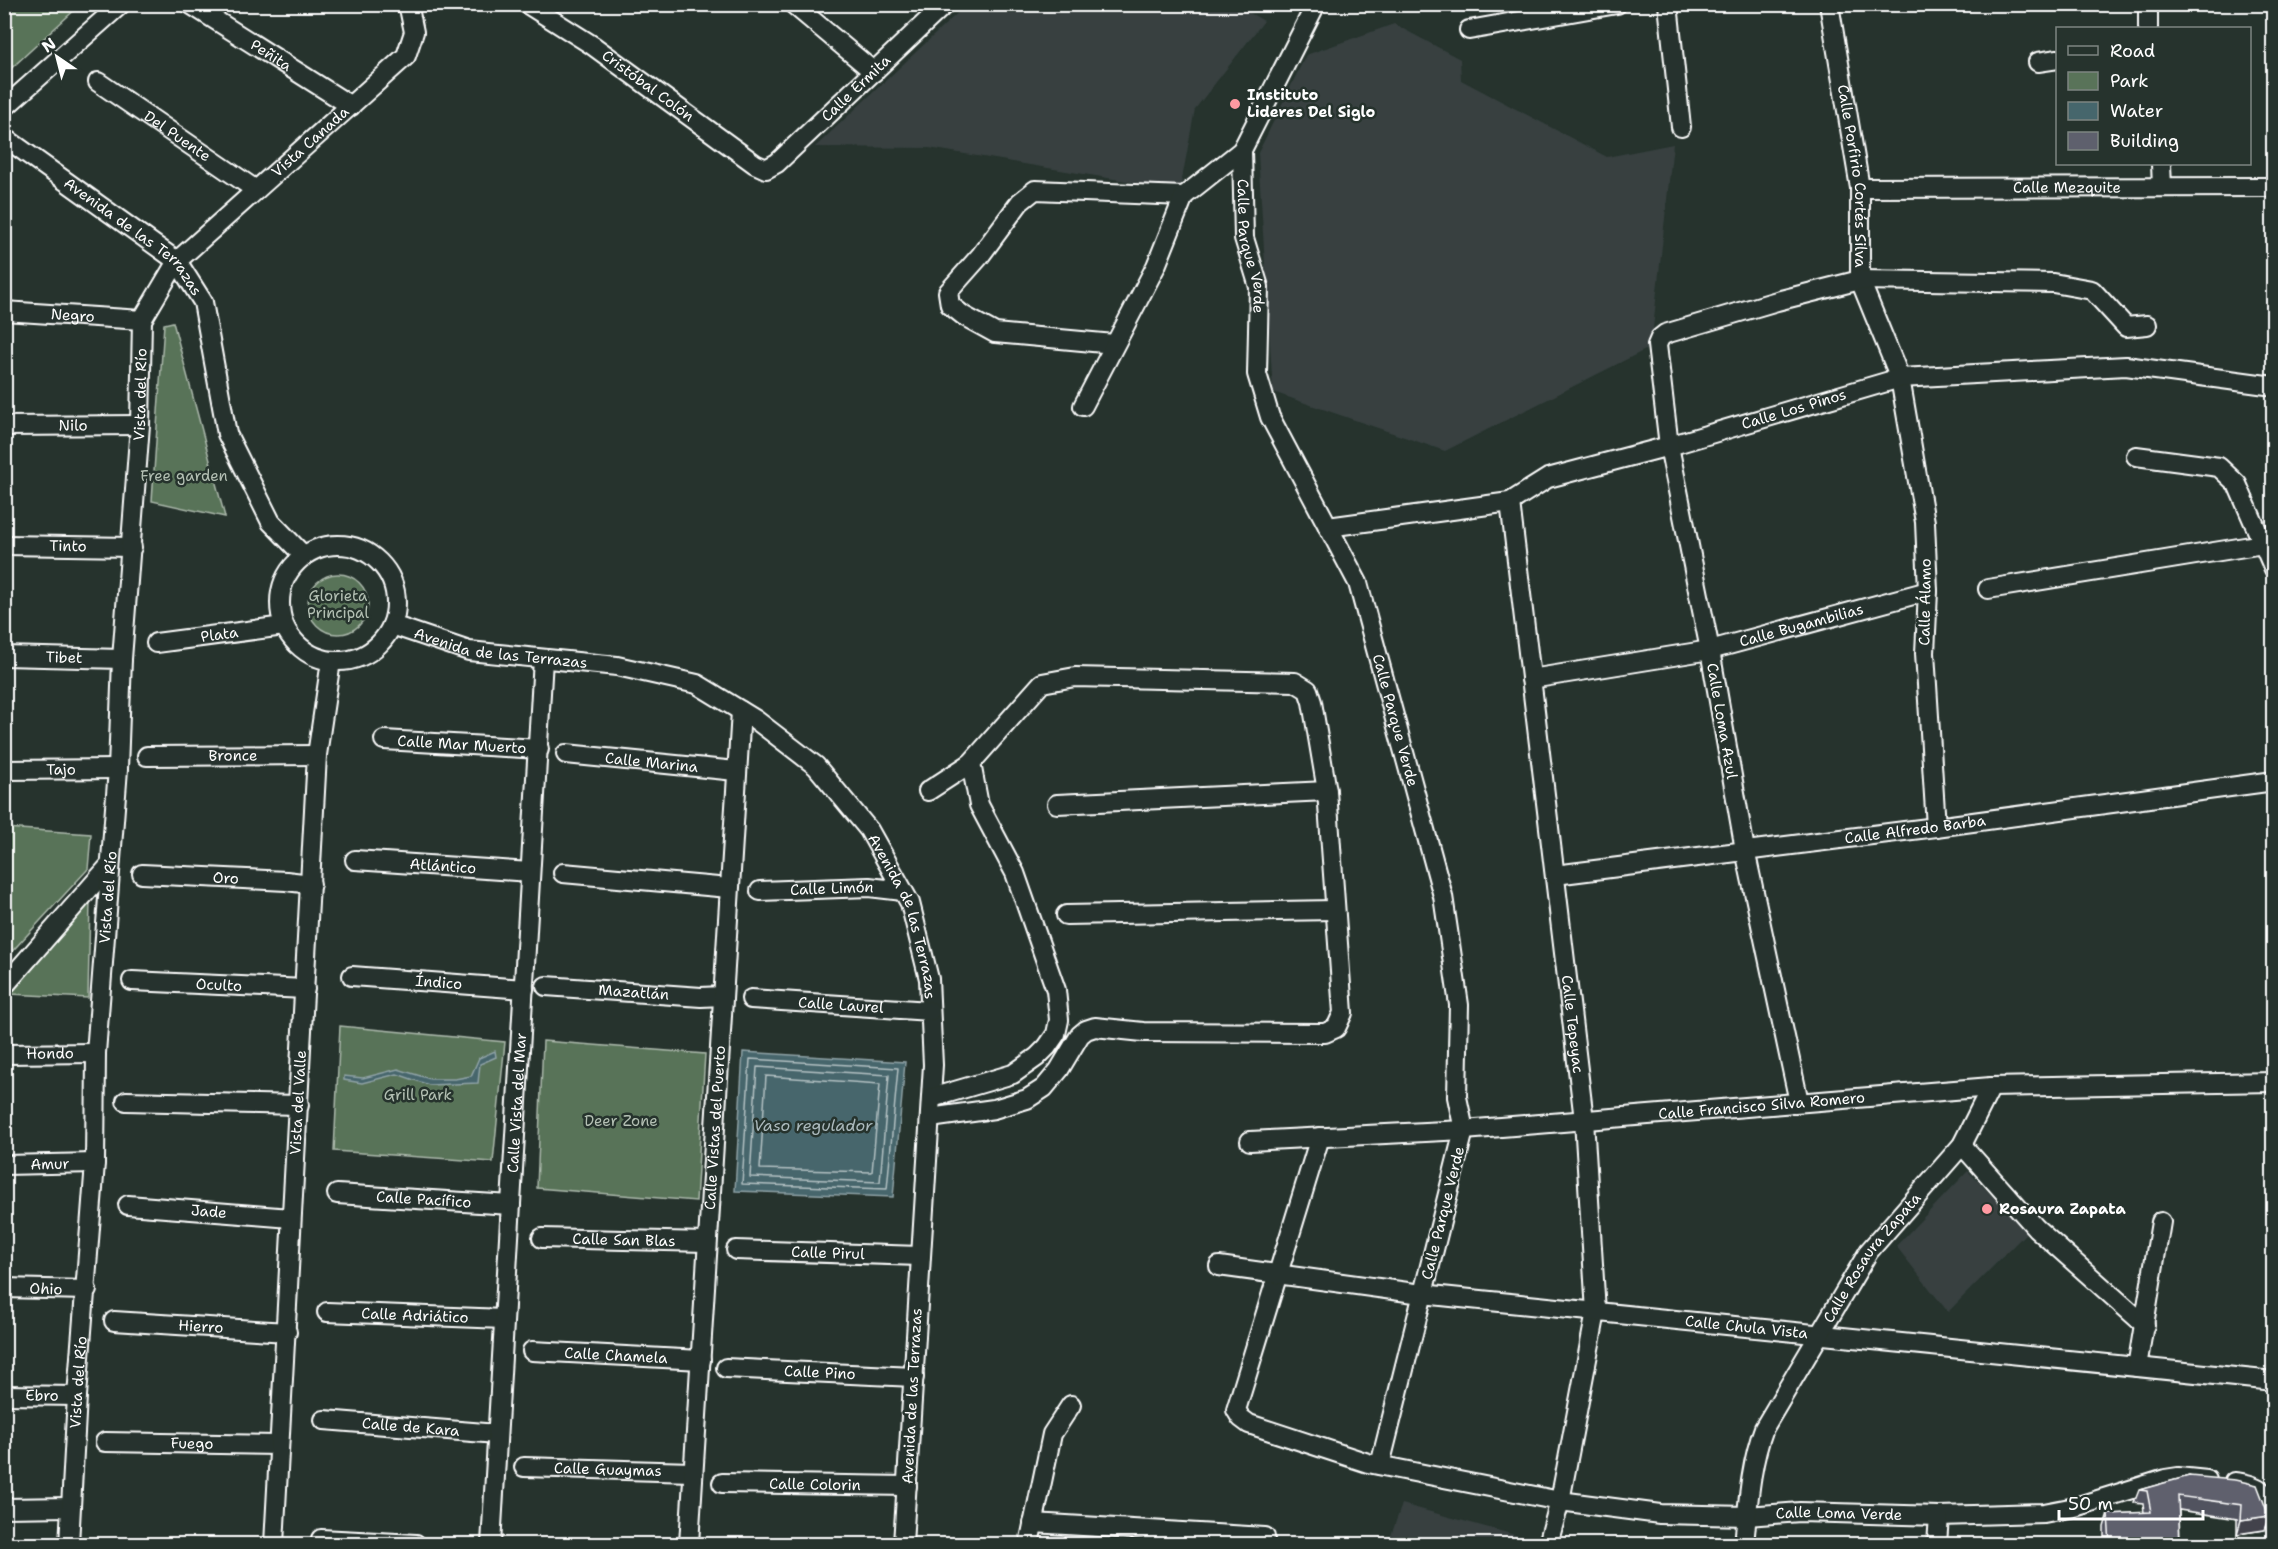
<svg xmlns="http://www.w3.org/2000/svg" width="2278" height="1549" font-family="'Shantell Sans',sans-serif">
<rect width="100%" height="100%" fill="#26332d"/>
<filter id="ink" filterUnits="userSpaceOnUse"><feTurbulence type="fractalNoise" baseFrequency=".0167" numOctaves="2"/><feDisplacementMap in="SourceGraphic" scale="12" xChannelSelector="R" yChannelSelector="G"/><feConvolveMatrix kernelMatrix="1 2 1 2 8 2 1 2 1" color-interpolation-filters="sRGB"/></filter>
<g filter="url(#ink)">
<g fill="#374040">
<path d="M966,5h270l28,16 -69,88 -15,81 -251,-42 -114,-1z"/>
<path d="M1394,24l66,35 1,21 146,77 66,-13 -22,203 -206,104 -172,-59 -15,-239 48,-98z"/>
<path d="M1968,1171l59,61 -79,80 -52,-66z"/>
<path d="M1402,1504l138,38 -1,2h-151z"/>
</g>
<g fill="#597359" stroke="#acb9ac" stroke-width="1.5">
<path d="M5,4h75v1l-75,69z"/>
<path d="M173,322l52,195 -73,-16 12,-177z"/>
<circle cx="338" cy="604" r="30"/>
<path d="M5,828l86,6 -3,35 -83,90z"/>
<path d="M90,901l-2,97 -77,-4z"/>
<path d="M340,1026l165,16 -12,120 -159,-11z"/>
<path d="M543,1041l162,13 -9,147 -159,-13z"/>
</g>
<g fill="#46666c" stroke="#90a3a7" stroke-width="1.5">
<path d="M495,1051l1,6 -16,7 -2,19 -49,2 -32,-11 -35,9 -18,-3v-4l19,2 35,-9 32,10h25l16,-3 8,-18z"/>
<path d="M743,1052l162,10 -12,135 -158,-6z"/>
</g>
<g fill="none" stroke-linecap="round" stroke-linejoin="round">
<g stroke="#b5c2c4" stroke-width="1.5">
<path d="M750,1059l148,9 -11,121 -145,-5z"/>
<path d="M757,1067l132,8 -9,107 -130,-5z"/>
<path d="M766,1076l114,8 -8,88 -112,-3z"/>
</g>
<g stroke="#fff" stroke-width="22">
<g id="minor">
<path id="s1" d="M190,4l161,102"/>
<path id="s2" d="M527,4l65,41 163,119 11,5 11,-6 168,-159"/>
<path d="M793,4l81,68"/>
<path id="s3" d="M1316,4l-74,146 2,88 15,49 -2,87 13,43 88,166 85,313 16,109 -2,92 7,33 -84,335"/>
<path d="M1668,4l13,123"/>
<path id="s4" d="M1829,4l31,184v92l40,98 25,144 3,69 -3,62 11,174"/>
<path d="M2148,4v24"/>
<path d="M1469,30l148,-26"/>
<path d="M2038,62l20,-3"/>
<path id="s5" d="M98,82l158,108"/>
<path d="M4,108l117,-104"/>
<path id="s6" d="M4,137l173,124 26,41 24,132 44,88 33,34"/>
<path d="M2161,164l1,23"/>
<path id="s7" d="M1860,188l414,-1"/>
<path id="s8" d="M4,311l138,9"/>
<path d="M1114,344l-119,-11 -31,-17 -14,-11 -2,-13 32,-36 40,-54 15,-12 149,6"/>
<path d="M1083,406l73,-140 28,-70 58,-46"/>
<path id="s9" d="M4,426l136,-1"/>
<path d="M2136,456l83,11 18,17 37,85"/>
<path id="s10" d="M1510,502l74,618 12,192 -36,189 -12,43"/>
<path id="s11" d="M1328,527l182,-25 38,-24 121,-32 231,-68 226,-12 148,20"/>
<path id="s12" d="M4,545l128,2"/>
<circle cx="338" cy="603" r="58"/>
<path d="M1988,589l275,-45"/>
<path id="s13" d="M392,625l77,26 148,15 80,18 59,36 60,46 53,64 41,73 19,76 4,86 -30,479"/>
<path id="s14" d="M156,643l128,-17"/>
<path id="s15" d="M4,656l118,3"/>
<path id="s16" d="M1531,679l179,-29 218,-59"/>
<path id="s17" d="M384,740l155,9"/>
<path id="s18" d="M566,754l170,17"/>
<path id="s19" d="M147,756l170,-1"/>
<path id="s20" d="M4,770l114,-1"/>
<path d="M928,791l43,-28"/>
<path d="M1057,804l270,-13"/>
<path id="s21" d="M355,860l175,12"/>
<path d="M563,873l166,15"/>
<path id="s22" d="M142,874l144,7 25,3"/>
<path id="s23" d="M1555,875l381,-48 338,-46"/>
<path id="s24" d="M760,891l109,-4 34,4"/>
<path d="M1066,915l269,-5"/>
<path id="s25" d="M352,976l172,13"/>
<path id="s26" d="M132,981l173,8"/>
<path d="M4,986l106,-121"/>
<path id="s27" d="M546,986l155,11 21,-1"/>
<path id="s28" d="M751,999l179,12"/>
<path id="s29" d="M4,1054l92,-1"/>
<path d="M126,1101l173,4"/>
<path d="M1799,1102l-54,-252 -35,-200 -41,-204 -12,-101 3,-7 5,-4 112,-33 83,-21 193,3 39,7 34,37 21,-2"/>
<path d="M930,1118l64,-9 33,-10 17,-11 15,-18 21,-35 6,-5 9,-3 48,5 182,1 11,-5 7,-15 -16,-222 -15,-89 -4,-12 -13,-8 -220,-5 -33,6 -71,80 8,42 36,68 41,117 3,30 -3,14 -9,13 -10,10 -24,17 -82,24"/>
<path id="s30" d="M1320,1137l-84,273 5,8 8,6 119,39 192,38 100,13 87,2 53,-4 139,4 105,-3 31,-6 90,-28 13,-2 29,3"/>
<path id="s31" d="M1250,1141l214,-11 527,-43 283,-5"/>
<path d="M1962,1145l74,83 109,97"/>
<path id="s32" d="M4,1165l91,-2"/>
<path id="s33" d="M337,1194l174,11"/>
<path id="s34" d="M128,1205l163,13"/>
<path id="s35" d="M542,1238l164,4"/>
<path id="s36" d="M736,1250l184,6"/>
<path id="s37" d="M1219,1266l203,28 852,87"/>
<path id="s38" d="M4,1288l83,2"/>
<path id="s39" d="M327,1312l177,7"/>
<path id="s40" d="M114,1321l173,11"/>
<path id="s41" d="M532,1351l169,9"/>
<path d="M2137,1367l24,-145"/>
<path id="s42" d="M726,1368l188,9"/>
<path id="s43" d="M4,1395l73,1"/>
<path id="s44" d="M324,1420l173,14"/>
<path id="s45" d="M105,1442l174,3"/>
<path id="s46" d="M524,1467l168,5"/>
<path d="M2234,1482c31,4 32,10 40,39"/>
<path id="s47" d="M722,1483l185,3"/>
<path d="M4,1508l66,-1"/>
<path d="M1033,1523l232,14"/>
<path d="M321,1539l95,5"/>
<path id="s48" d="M69,1544l8,-148 18,-233 1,-110 22,-284 4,-110 18,-234 2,-105 35,-59 229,-205 8,-24 -5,-24 -5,-4"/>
<path id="s49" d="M274,1544l43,-789 14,-94"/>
<path id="s50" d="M491,1544l52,-885"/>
<path id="s51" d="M689,1544l52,-833"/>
<path d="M1029,1544l23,-110 19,-29"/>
<path id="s52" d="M1744,1544c4,-38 6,-79 20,-116l105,-177 93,-106 29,-58"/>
<path d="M1937,1544l2,-28"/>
</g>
</g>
<use href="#minor" stroke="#26332d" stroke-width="18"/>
</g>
<path fill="#51535e" stroke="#fff" stroke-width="1.5" d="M2189,1476l80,40 -5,14 -27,4v-15l-58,-9 1,35h-76v-18l4,-13 36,-1 -1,-9 -9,-1 5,-13z"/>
<path fill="#42434c" stroke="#fff" stroke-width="1.5" d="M2269,1516l-5,14 -27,4 4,-14z"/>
<path fill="#5e606d" stroke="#fff" stroke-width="1.5" d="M2189,1476l46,4 22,5 12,31 -28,4 1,-15 -64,-9 2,49h-70l-2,-31 43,-2 -4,-21 -8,-1z"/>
</g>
<g fill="#ff9aa2" stroke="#26332d" stroke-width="2">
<circle cx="1235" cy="104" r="6"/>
<circle cx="1987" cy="1209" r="6"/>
</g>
<g text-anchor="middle" stroke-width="5" stroke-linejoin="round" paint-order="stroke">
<g font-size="15" fill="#fff" stroke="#26332d">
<text dy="5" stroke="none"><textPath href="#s1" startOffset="96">Peñita</textPath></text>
<text dy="5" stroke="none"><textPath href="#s2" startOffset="146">Cristóbal Colón</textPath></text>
<text dy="5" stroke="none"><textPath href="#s2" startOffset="412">Calle Ermita</textPath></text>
<text dy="5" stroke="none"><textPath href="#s5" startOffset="96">Del Puente</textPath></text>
<text dy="5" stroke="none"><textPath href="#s48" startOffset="1474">Vista Canada</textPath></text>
<text dy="5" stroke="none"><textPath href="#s4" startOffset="174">Calle Porfirio Cortés Silva</textPath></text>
<text dy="5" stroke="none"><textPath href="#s7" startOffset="207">Calle Mezquite</textPath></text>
<text dy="5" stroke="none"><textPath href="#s6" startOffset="164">Avenida de las Terrazas</textPath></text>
<text dy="5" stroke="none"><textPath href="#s3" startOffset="261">Calle Parque Verde</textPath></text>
<text dy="5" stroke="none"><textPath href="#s8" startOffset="69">Negro</textPath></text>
<text dy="5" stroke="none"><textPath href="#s48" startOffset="1152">Vista del Río</textPath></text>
<text dy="5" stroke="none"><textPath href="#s11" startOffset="484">Calle Los Pinos</textPath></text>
<text dy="5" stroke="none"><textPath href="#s9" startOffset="69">Nilo</textPath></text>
<text dy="5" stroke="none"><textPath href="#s12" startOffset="64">Tinto</textPath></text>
<text transform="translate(1925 602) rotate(-89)" y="5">Calle Álamo</text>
<text dy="5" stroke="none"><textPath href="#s16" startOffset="276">Calle Bugambilias</textPath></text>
<text dy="5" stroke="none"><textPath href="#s14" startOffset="64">Plata</textPath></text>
<text dy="5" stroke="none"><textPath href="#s13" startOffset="112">Avenida de las Terrazas</textPath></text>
<text dy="5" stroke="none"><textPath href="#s15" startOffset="60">Tibet</textPath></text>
<text dy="5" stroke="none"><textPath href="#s3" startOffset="765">Calle Parque Verde</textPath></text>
<text transform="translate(1722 721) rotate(80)" y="5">Calle Loma Azul</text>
<text dy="5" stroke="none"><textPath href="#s17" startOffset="78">Calle Mar Muerto</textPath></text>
<text dy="5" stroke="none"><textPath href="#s19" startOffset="86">Bronce</textPath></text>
<text dy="5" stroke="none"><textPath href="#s18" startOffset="86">Calle Marina</textPath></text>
<text dy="5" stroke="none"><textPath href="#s20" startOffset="57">Tajo</textPath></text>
<text dy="5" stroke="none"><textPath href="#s23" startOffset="363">Calle Alfredo Barba</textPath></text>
<text dy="5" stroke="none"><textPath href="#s21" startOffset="88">Atlántico</textPath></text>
<text dy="5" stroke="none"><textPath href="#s22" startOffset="84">Oro</textPath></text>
<text dy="5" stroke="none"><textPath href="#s24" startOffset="72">Calle Limón</textPath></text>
<text dy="5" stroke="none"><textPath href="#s48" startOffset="648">Vista del Río</textPath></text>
<text dy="5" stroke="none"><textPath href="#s13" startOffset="634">Avenida de las Terrazas</textPath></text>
<text dy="5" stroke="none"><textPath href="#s25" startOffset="87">Índico</textPath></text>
<text dy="5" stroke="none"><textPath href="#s26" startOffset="87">Oculto</textPath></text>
<text dy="5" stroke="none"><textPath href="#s27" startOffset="88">Mazatlán</textPath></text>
<text dy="5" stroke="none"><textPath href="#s28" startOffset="90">Calle Laurel</textPath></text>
<text dy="5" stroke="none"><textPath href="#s10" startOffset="526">Calle Tepeyac</textPath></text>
<text dy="5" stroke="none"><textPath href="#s29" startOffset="46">Hondo</textPath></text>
<text dy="5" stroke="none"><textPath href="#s49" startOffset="442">Vista del Valle</textPath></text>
<text dy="5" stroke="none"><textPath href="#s50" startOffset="442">Calle Vista del Mar</textPath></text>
<text dy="5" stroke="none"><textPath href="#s31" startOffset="513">Calle Francisco Silva Romero</textPath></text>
<text dy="5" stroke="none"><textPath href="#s51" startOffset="417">Calle Vistas del Puerto</textPath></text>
<text dy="5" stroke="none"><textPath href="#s32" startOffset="46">Amur</textPath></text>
<text dy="5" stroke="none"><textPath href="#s33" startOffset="87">Calle Pacífico</textPath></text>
<text dy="5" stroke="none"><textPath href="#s34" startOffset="81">Jade</textPath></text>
<text transform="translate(1443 1213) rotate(-76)" y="5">Calle Parque Verde</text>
<text dy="5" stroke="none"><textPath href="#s35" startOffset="82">Calle San Blas</textPath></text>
<text dy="5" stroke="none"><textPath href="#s36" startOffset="92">Calle Pirul</textPath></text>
<text dy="5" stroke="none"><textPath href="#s52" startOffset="320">Calle Rosaura Zapata</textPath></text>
<text dy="5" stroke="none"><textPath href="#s38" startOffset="42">Ohio</textPath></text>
<text dy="5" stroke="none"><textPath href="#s39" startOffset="88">Calle Adriático</textPath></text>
<text dy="5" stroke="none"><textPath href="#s40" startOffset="87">Hierro</textPath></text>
<text dy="5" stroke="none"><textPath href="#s37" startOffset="531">Calle Chula Vista</textPath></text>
<text dy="5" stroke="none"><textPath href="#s41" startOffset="84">Calle Chamela</textPath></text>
<text dy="5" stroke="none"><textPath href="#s42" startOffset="94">Calle Pino</textPath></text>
<text dy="5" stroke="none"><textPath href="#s48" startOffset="162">Vista del Río</textPath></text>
<text dy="5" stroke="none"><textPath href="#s43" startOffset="38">Ebro</textPath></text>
<text transform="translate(912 1396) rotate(-87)" y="5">Avenida de las Terrazas</text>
<text dy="5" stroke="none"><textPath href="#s44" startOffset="87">Calle de Kara</textPath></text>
<text dy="5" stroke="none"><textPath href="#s45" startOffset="87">Fuego</textPath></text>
<text dy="5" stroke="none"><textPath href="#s46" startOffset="84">Calle Guaymas</textPath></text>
<text dy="5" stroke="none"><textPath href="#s47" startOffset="93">Calle Colorin</textPath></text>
<text dy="5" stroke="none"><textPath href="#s30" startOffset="906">Calle Loma Verde</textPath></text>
</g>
<g font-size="15" font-weight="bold" fill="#fff" stroke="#26332d" text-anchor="start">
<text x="1247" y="100">Instituto<tspan x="1247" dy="17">Lideres Del Siglo</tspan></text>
<text x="1999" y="1214">Rosaura Zapata</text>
</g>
<g font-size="15" fill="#b4c0b4" stroke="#26332d">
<text x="184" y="481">Free garden</text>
<text x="338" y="601">Glorieta<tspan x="338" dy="17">Principal</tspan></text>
<text x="418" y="1100">Grill Park</text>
<text x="621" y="1126">Deer Zone</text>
</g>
<g font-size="16" font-style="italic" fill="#acbabd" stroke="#26332d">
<text x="813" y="1131">Vaso regulador</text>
</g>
</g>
<rect width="2278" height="1549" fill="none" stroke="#26332d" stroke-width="24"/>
<rect x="12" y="12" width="2254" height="1525" fill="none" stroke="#fff" stroke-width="2" filter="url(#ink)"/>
<rect x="2056" y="27" width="195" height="138" fill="#26332d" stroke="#7d8581" stroke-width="1.5"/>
<rect x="2068" y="46" width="30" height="9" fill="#26332d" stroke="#7d8581" stroke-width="1.5"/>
<text x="2110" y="57" font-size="18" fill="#ffffff">Road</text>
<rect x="2068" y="72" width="30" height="18" fill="#597359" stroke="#7d8581" stroke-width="1.5"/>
<text x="2110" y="87" font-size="18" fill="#ffffff">Park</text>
<rect x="2068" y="102" width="30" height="18" fill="#46666c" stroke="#7d8581" stroke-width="1.5"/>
<text x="2110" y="117" font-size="18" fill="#ffffff">Water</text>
<rect x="2068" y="132" width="30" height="18" fill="#5e606d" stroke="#7d8581" stroke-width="1.5"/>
<text x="2110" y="147" font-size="18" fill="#ffffff">Building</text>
<g transform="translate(57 57) rotate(325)" stroke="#26332d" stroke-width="4.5" paint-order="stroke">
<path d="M0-4.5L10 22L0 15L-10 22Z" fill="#ffffff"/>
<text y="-9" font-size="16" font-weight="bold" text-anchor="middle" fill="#ffffff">N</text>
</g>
<path d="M2059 1510v9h144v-9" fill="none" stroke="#ffffff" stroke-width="3"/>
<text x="2068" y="1510" font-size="18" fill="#ffffff" stroke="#26332d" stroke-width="4.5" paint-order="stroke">50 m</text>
</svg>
